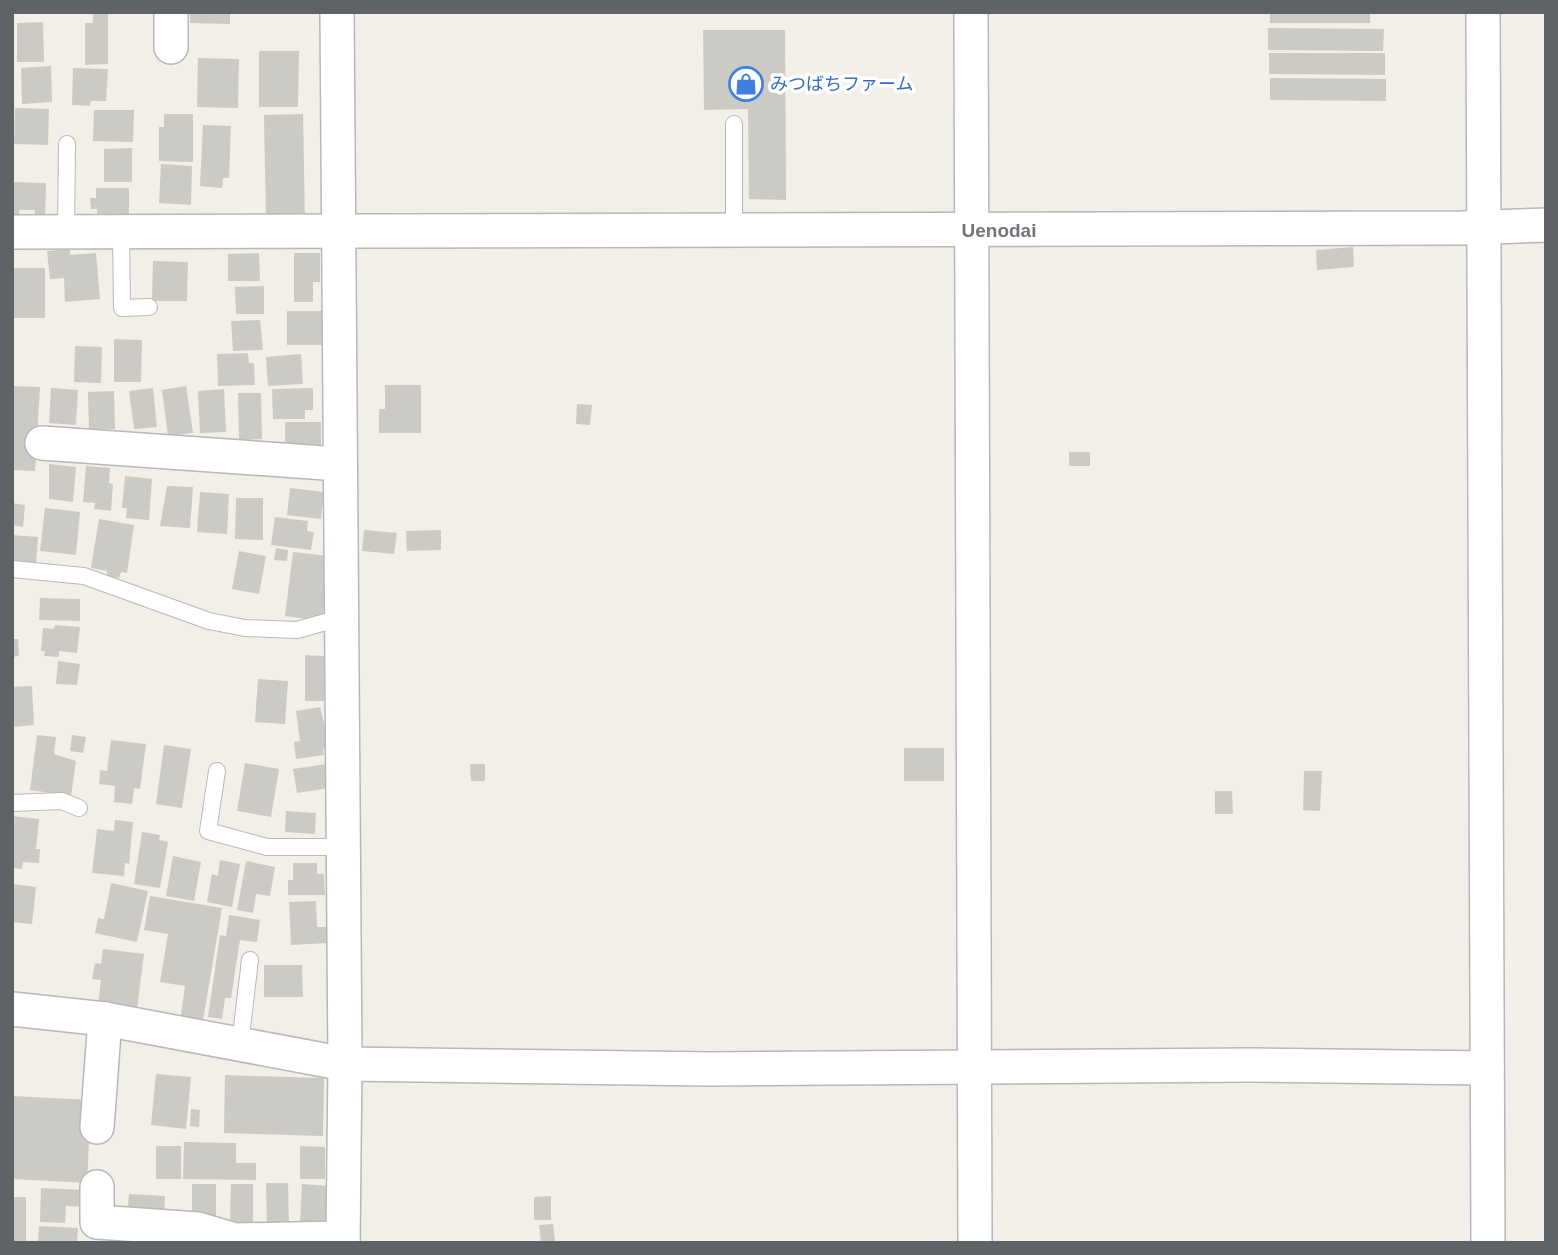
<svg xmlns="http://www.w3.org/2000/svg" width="1558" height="1255" font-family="Helvetica,'Noto Sans JP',sans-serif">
<rect width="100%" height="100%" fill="#f1efe8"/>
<g fill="#cccac5">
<path d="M93,12h15v52l-23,1v-42h8z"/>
<path d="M190,12h40v12l-40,-1z"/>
<rect x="1270" y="12" width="100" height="11"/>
<path d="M43,22l1,40h-27v-39z"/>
<path d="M1268,28l116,1 -1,22 -115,-1z"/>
<path d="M703,30h82l1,170 -37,-1 -1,-90 -44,1z"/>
<path d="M259,51h40l-1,56h-39z"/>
<path d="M1269,53h116v22l-116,-1z"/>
<path d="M198,58l41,1 -1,49 -41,-1z"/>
<path d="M51,66l1,36 -30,2 -1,-36z"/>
<path d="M73,68l35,1 -2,32h-15l-1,5 -18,-1z"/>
<path d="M1270,78l116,1v22l-116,-1z"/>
<path d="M15,108l34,1 -1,36 -34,-1z"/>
<path d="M94,110h40l-1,32 -40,-1z"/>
<path d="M164,114h29v48l-34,-1v-34h5z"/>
<path d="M303,114l2,107 -39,1 -2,-107z"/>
<path d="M203,125l28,1 -2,52h-6l-1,10 -22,-2z"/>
<path d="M132,148v34h-28v-33z"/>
<path d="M161,164l31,2 -1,39 -32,-2z"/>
<path d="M12,182l34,1 -1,41h-11l1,-14h-16v14h-7z"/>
<path d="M96,188h33v32h-31l-1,-11h-6l-1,-11h6z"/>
<path d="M1353,247l1,20 -37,3 -1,-20z"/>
<path d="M70,249v6l26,-2 4,46 -35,3 -1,-24 -14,1 -3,-28z"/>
<path d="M259,253l1,28h-32v-27z"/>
<path d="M294,253h26v29h-7v20h-19z"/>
<path d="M153,261l35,1 -1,39h-35z"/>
<rect x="12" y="268" width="33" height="50"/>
<path d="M264,286v28h-28l-1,-27z"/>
<path d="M287,311h35l1,34h-36z"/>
<path d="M260,320l3,30 -30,1 -2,-30z"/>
<path d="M114,339l28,1 -1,42h-27z"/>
<path d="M75,346l27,1 -1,36 -27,-1z"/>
<path d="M248,353l1,10h5l1,22 -37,1 -1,-32z"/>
<path d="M301,354l2,30 -35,2 -2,-29z"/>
<path d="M385,385h36v48h-42v-24h6z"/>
<path d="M12,386l28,1 -5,84 -23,-1z"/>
<path d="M186,386l7,47 -25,3 -6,-46z"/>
<path d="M51,388l27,2 -2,35 -27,-2z"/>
<path d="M153,388l4,39 -23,2 -5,-38z"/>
<path d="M313,388v22h-8v9h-32l-1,-30z"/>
<path d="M224,389l2,43 -26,1 -2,-42z"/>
<path d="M114,391l1,38 -26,1 -1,-38z"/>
<path d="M238,393h23l1,46 -23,1z"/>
<path d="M577,404l15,1 -2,20 -14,-1z"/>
<rect x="285" y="422" width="36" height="29"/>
<rect x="1069" y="452" width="21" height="14"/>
<path d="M49,464l27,3 -3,35 -24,-3z"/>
<path d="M86,466l24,2 -1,15 4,1 -2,27 -17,-2 1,-6 -12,-1z"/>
<path d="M125,476l27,3 -3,41 -23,-2 1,-10h-5z"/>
<path d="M167,486l26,1 -3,41 -30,-2z"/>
<path d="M290,488l34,4 -3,27 -34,-4z"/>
<path d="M200,492l29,2 -2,40 -30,-2z"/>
<path d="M236,498h27v42l-28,-1z"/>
<path d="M12,503l13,2 -2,22 -11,-2z"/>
<path d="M45,508l35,4 -4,43 -36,-4z"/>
<path d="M275,517l33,4 -1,10 7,1 -3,18 -40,-5z"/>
<path d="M99,519l35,6 -7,48 -6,-1 -2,6 -12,-2v-5l-16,-3z"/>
<path d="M364,530l33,3 -3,21 -32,-3z"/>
<path d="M441,530v20l-34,1 -1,-20z"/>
<path d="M12,535l26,2 -2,29 -24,-2z"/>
<path d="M276,548l12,2 -1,11 -13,-1z"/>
<path d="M239,551l27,5 -7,38 -27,-5z"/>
<path d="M293,552l36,4 -7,65 -37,-5z"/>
<path d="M40,598l40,1v22l-41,-1z"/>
<path d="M55,625l25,2 -3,26 -18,-2v6l-15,-1 1,-5h-4l2,-23 11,1z"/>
<path d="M12,639h6l1,17 -7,1z"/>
<path d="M305,655l19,1v45h-19z"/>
<path d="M58,661l22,3 -3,21 -21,-1z"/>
<path d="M258,679l30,2 -3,43 -30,-2z"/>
<path d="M32,686l2,39 -22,2v-40z"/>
<path d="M320,707l10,41 -7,1 1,6 -28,4 -2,-17 6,-1 -4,-30z"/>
<path d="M37,735l19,2 -2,17 22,7 -5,35 -41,-6z"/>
<path d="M72,735l14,2 -3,16 -13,-2z"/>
<path d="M111,740l35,4 -6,45 -6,-1 -2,16 -18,-2 1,-16 -16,-2 1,-14 7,1z"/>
<path d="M164,745l27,4 -9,59 -26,-4z"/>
<rect x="904" y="748" width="40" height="33"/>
<path d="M245,763l34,6 -8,48 -34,-6z"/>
<path d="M326,764l4,24 -33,5 -4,-24z"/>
<path d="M470,764h15v17h-14z"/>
<path d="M1304,771h18l-2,40 -17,-1z"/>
<path d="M1215,791h17l1,23h-18z"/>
<path d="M286,811l30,2 -1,21 -30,-2z"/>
<path d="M12,816l27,3 -3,30h4l-1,14 -16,-1 -1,7 -10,-1z"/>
<path d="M115,820l18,2 -4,42 -4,-1 -1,13 -32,-3 5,-44 17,2z"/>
<path d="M142,832l18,3 -1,5 9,2 -8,46 -26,-4z"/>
<path d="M173,856l28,6 -7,39 -28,-5z"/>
<path d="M220,860l20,4 -8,43 -25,-5 5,-28 6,2z"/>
<path d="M246,861l29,6 -5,29 -14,-2 -3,19 -16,-3z"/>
<path d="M293,863h24v11h7l1,21h-37v-15h5z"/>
<path d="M111,883l37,8 -11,51 -42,-9 3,-15 6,1z"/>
<path d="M12,884l24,3 -4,37 -20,-2z"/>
<path d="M150,896l72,12 -20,118 -22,-4 5,-36 -25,-4 8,-48 -24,-4z"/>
<path d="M316,901l1,26h9l1,16 -36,2 -2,-43z"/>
<path d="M229,915l31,5 -3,22 -17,-2 -9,58h-6l-3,21 -14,-2 12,-82 6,1z"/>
<path d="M103,949l41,5 -7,55 -39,-4 3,-25 -9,-1 3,-16 6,1z"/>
<path d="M264,965h38l1,32h-39z"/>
<path d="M156,1074l35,3 -5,52 -35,-4z"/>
<path d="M225,1075l99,3 -1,58 -99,-3z"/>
<path d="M12,1096l79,4 -4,83 -75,-4z"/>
<path d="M191,1109l9,1 -1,17 -9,-1z"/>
<path d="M184,1142l52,1v20h20v17l-73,-1z"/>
<rect x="156" y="1146" width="25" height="33"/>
<path d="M300,1146l25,1v32h-25z"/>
<path d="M266,1183h22l1,41 -22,1z"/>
<rect x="192" y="1184" width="24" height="39"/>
<path d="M231,1184h22v41l-23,-1z"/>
<path d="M302,1184l26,2 -1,37 -27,-1z"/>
<path d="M41,1188l44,2 -1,17 -18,-1 -1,17 -25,-1z"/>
<path d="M129,1194l36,2 -1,26 -37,-3z"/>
<path d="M551,1196v24h-17v-23z"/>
<rect x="12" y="1197" width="14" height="46"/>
<path d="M553,1224l2,18 -14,1 -2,-18z"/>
<path d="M39,1226l39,2 -1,15h-39z"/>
</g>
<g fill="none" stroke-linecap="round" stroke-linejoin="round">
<g stroke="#b5b8bc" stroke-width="18">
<g id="lane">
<path d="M734,124v105"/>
<path d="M121,231l1,77 27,-1"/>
<path d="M66,232l1,-88"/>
<path d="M12,569l72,7 125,45 36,7 52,2 43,-12"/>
<path d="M217,771l-9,60 59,16h77"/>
<path d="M12,803l50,-2 17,7"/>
<path d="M240,1044l10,-84"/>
</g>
</g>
<g stroke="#b5b8bc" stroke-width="36">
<g id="street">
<path d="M337,12l8,1052 -2,179"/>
<path d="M971,12l4,1231"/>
<path d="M1483,12l5,1231"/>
<path d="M171,47v-35"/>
<path d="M12,232l1450,-4 84,-3"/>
<path d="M42,443l297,21"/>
<path d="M12,1009l93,10 240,45 365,5 539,-4 238,3"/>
<path d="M97,1127l8,-108"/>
<path d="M97,1187v35l101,7 37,11 108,-2"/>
</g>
</g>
<use href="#lane" stroke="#fff" stroke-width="16"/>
<use href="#street" stroke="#fff" stroke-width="33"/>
</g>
<defs>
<g id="shop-ring" transform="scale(1.75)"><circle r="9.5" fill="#fff" stroke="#3f7fe0" stroke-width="1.5"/><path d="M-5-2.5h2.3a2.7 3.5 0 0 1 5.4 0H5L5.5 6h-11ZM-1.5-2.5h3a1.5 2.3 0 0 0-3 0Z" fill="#3f7fe0"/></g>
</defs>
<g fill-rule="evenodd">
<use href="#shop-ring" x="746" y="84"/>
</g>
<g text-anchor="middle" stroke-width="7" stroke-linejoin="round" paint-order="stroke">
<g font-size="18" fill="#366cbe" stroke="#fff" text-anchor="start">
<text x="770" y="90">みつばちファーム</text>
</g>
<g font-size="19" font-weight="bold" fill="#70757a" stroke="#fff">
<text x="999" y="237">Uenodai</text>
</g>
</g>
<rect width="1558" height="1255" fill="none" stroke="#5f6368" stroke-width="28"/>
</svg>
